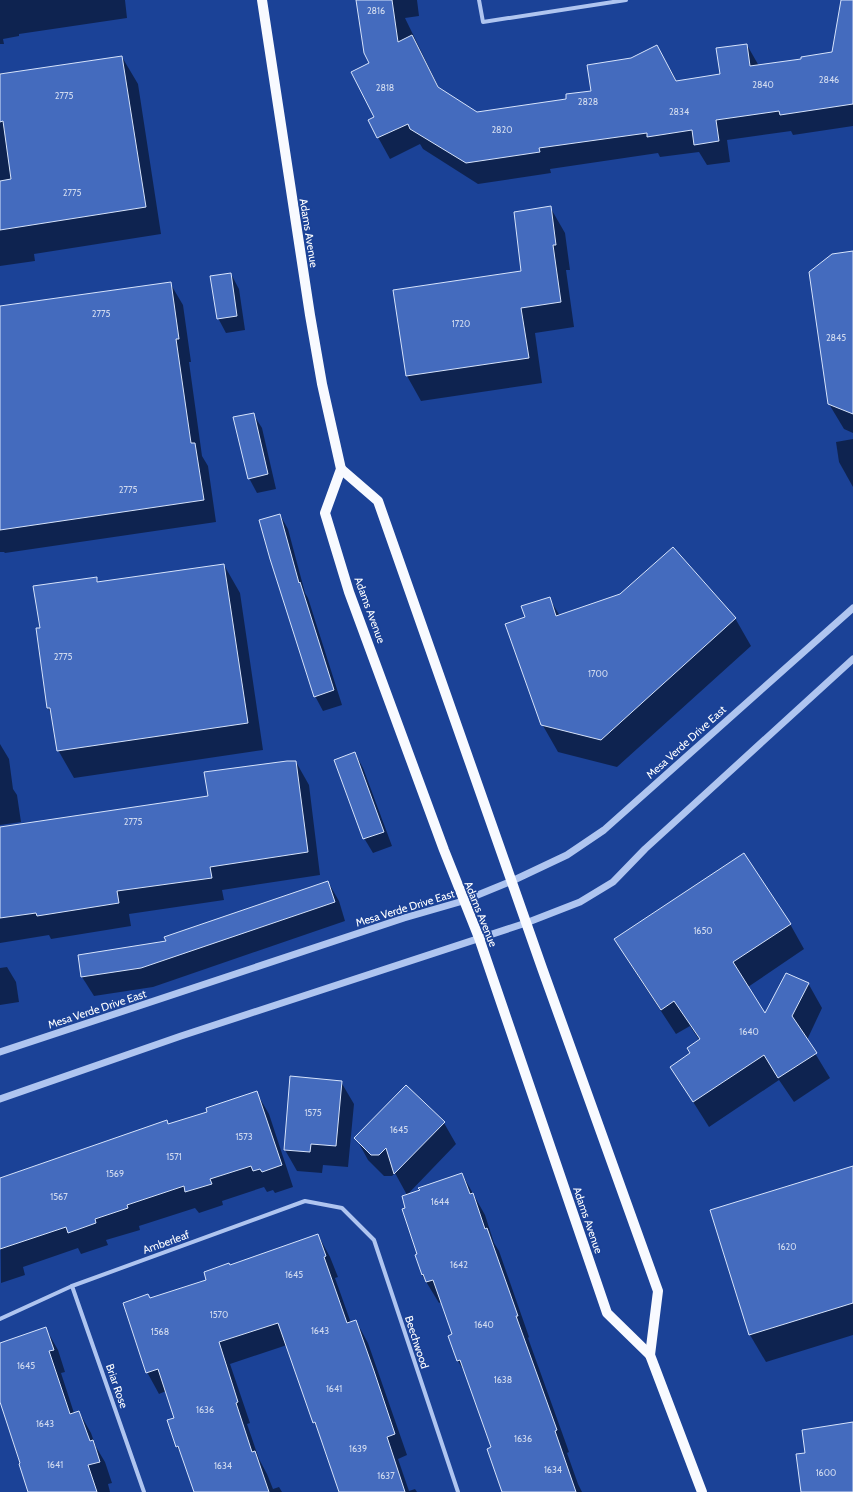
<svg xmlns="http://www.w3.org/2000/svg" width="853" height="1492" font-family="Cabin,sans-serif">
<rect width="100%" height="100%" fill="#1b4297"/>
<g fill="#0007">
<path d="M0,0h125l2,18 -108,16v2l-16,3 1,5h-4z"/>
<path d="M357,0h60l2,16 -14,2 35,72 37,23 90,-13 102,-33 8,15 44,-7 26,-30 12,21 44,-6 30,-7 20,-35v108l-60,9 -2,-4 -64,9 3,22 -23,3 -8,-13 -39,5 -2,-4 -108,16 1,4 -73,11 -55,-35 -3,-5 -30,15 -21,-38 6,-3 -5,-55z"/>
<path d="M122,57l16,27 23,150 -127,20 1,7 -35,5v-193h14z"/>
<path d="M550,207l15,26 5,37h-4l8,57 -39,6 7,50 -121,18 -14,-25 116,-104z"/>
<path d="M853,252v181l-9,-4 -15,-25z"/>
<path d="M231,274l8,15 6,41 -19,3 -8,-15z"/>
<path d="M170,283l13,22 8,57h-2l13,94 6,10 8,56 -211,31 -1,-1h-4v-245z"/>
<path d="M253,414l9,14 14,61 -19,4 -8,-15z"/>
<path d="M853,439v48l-14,-25 -3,-20z"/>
<path d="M280,515l8,14 17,64 3,5 34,107 -19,6 -8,-15z"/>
<path d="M224,565l16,28 23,157 -189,28 -16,-28 -6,-35 -4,-7 -7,-79 55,-51 3,5z"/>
<path d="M549,598l11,18 175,2 16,28 -134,121 -59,-15 -16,-28 -16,-106z"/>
<path d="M0,744l9,15 4,30 4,6 4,27 -21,3z"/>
<path d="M355,753l8,15 29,78 -19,7 -9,-15z"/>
<path d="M296,762l13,23 11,90 -98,15 2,10 -95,14 2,12 -80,13 -2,-4 -49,8v-87l209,-59z"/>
<path d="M328,882l11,19 6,20 -192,66 -59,9 -12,-19 85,-35z"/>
<path d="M790,924l14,25 -56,38 17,28 43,-32 14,25 -15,32 23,38 -36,24 -15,-22 -70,47 -38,-60 20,-13 9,-13 -10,-15 -14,8 -46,-70 -14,-25z"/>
<path d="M7,967l9,15 3,20 -19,3v-37z"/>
<path d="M341,1082l13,22 -6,63 -25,-2 -1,8 -25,-2 -12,-21z"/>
<path d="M256,1092l13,22 24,73 -18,6 -2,-3 -6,2 -3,-5 -42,14 1,4 -24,8 -4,-5 -56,18 1,4 -34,10 2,5 -27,9 -3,-6 -55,19 2,8 -24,8 -1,-105 166,-56 2,3 41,-13z"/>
<path d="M444,1123l12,21 -49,51 -12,-22 -3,3h-8l-16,-16 -12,-22z"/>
<path d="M853,1167v168l-87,27 -16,-27 -38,-124z"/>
<path d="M462,1174l23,41 9,28 5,8 30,86 -1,1 41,114 -2,1 11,31 4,8h-78l-12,-44 -25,-72 -9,-15 -4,-26 -12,-33 -3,1 -17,-28 -6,-19 2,-1z"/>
<path d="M318,1235l12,22 8,20 -3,1 16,45 5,-2 12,22 39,112 -9,4 11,32 6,-2 2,3h-79l2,-1 -20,-58 -6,-11 -27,-77 -57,19 20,59 -3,1 12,35 8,15 6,15 6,-2 3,5h-85l-14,-36 -6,-9 -9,-26 7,-3 -9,-27 -7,3 -12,-22 3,-73 57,-19 23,-14z"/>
<path d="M46,1329l12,21 7,22 -4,1 13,40 5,-1 12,21 5,14 9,15 7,21 -4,1 2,8h-81l-29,-91v-57z"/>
</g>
<g fill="#446bbe" stroke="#d6e3fb">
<path d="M356,0h36l6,42 14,-7 26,52 39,25 89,-13v-5l25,-3 -4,-26 44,-7 26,-13 19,36 44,-7 -4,-26 31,-4 3,22 51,-7v-2l31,-5 9,-52h12v104l-73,11 -1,-4 -63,9 3,21 -25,4 -2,-15 -45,7v-4l-108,15 1,4 -74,11 -56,-34 -2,-5 -31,14 -9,-18 6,-3 -23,-45 18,-9 -5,-10z"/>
<path d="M122,56l24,151 -146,23v-49l11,-2 -8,-58 -3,1v-48z"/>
<path d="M551,206l5,39h-3l8,57 -40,6 8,50 -123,18 -13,-86 128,-19 -7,-59z"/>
<path d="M853,251v163l-25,-10 -19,-132 23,-18z"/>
<path d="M231,273l6,43 -20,3 -7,-43z"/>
<path d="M171,282l8,57h-3l15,104h4l9,57 -204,30v-224z"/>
<path d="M254,413l14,61 -20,5 -15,-62z"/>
<path d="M280,514l19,69 1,-1 34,108 -20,7 -44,-138 -11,-39z"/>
<path d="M673,547l63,71 -135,122 -60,-15 -36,-101 20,-7 -4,-11 29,-9 6,19 64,-22z"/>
<path d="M224,564l24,159 -191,28 -7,-43h-3l-11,-80h4l-7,-42 64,-9v5z"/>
<path d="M355,752l29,80 -21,7 -29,-79z"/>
<path d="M287,761h9l12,91 -98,15 2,11 -95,13 2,12 -82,13 -1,-3 -36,5v-91l208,-31 -4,-24z"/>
<path d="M744,853l47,71 -58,38 32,51 21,-40 23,10 -17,33 25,37 -39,25 -14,-23 -71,47 -23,-35 20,-14 -3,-5 13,-9 -26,-38 -13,9 -47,-71z"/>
<path d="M328,881l7,21 -194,66 -60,9 -3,-22 88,-14 -2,-4z"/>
<path d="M290,1076l52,5 -6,65 -25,-2 -1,8 -26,-2z"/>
<path d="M406,1085l39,37 -51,52 -8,-26 -7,7h-8l-17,-17z"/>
<path d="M257,1091l25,74 -20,7 -2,-3 -7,2 -2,-5 -41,13 2,5 -27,8 -1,-6 -57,19 1,3 -33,11 1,4 -28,10 -2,-6 -66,22v-71l167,-58 1,4 39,-12 -1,-4z"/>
<path d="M853,1166v137l-104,32 -39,-125z"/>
<path d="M462,1173l8,21 3,-1 12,36 2,-1 31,88h-2l41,114 -2,1 21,61h-74l-15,-43 4,-2 -31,-87 -3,1 -9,-25 4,-2 -19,-54 -7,2 -3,-8 -1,1 -7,-20 2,-1 -15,-45 3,-1 -3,-12 18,-6 -2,-2z"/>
<path d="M318,1234l8,22 -2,1 23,66 9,-3 18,51 21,63 -8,3 18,55h-66l-24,-70 -2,1 -35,-100 -59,19 19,60 -2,1 16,49 3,-1 14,41h-75l-16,-46 -2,1 -9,-27 7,-2 -16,-49 -12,4 -23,-70 25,-9 2,4 56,-18 -2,-8 25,-9 1,2z"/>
<path d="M46,1327l8,23 -5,1 21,63 9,-3 11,30 3,-1 7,22 -12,3 9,27h-69l-9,-28 1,-1 -20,-61v-59z"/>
<path d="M853,1422v70h-52l-5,-38 9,-1 -3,-23z"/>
</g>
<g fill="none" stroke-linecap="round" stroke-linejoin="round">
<g stroke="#afc5f0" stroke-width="4">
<path d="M479,0l4,22 143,-22"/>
<path d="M72,1286l72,206"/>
<path d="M0,1319l72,-33 233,-85 37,7 32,32 84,252"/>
</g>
<g stroke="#afc5f0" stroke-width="7">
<path d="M0,1052l404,-134 59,-17 49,-20 55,-26 37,-25 249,-222"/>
<path d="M0,1099l181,-63 345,-113 54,-21 33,-20 32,-33 208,-190"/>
</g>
<g stroke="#f8faff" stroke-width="10">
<path d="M262,0l48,315 12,69 19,85 -16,44 24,79 95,258 35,88 128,375 43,42 52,137"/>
<path d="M341,469l37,32 164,467 116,323 -8,64"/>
</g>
</g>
<g text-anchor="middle" stroke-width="3.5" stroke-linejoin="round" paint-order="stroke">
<g font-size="9" fill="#d0daef">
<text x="376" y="14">2816</text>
<text x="829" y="83">2846</text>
<text x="763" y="88">2840</text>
<text x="385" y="91">2818</text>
<text x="64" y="99">2775</text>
<text x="588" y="105">2828</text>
<text x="679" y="115">2834</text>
<text x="502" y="133">2820</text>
<text x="72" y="196">2775</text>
<text x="101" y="317">2775</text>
<text x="461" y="327">1720</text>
<text x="836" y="341">2845</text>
<text x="128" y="493">2775</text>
<text x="63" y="660">2775</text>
<text x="598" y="677">1700</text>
<text x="133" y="825">2775</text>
<text x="703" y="934">1650</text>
<text x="749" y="1035">1640</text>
<text x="313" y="1116">1575</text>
<text x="399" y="1133">1645</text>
<text x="244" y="1140">1573</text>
<text x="174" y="1160">1571</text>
<text x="115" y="1177">1569</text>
<text x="59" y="1200">1567</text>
<text x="440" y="1205">1644</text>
<text x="787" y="1250">1620</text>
<text x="459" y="1268">1642</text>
<text x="294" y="1278">1645</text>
<text x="219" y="1318">1570</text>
<text x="484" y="1328">1640</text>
<text x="320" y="1334">1643</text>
<text x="160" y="1335">1568</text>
<text x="26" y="1369">1645</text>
<text x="503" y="1383">1638</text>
<text x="334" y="1392">1641</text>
<text x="205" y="1413">1636</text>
<text x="45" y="1427">1643</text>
<text x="523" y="1442">1636</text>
<text x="358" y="1452">1639</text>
<text x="55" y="1468">1641</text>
<text x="223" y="1469">1634</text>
<text x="553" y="1473">1634</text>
<text x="826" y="1476">1600</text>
<text x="386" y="1479">1637</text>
</g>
<g font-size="11" fill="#fff" stroke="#1b4297">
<text transform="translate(309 233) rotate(81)" y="4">Adams Avenue</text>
<text transform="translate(370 610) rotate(70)" y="4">Adams Avenue</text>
<text transform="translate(686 742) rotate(-42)" y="4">Mesa Verde Drive East</text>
<text transform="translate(405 908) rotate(-17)" y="4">Mesa Verde Drive East</text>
<text transform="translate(481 914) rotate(68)" y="4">Adams Avenue</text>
<text transform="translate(97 1009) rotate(-18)" y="4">Mesa Verde Drive East</text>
<text transform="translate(588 1220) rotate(71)" y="4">Adams Avenue</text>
<text transform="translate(166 1242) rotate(-20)" y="4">Amberleaf</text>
<text transform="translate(417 1342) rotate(72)" y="4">Beechwood</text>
<text transform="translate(117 1386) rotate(71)" y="4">Briar Rose</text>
</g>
</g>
</svg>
